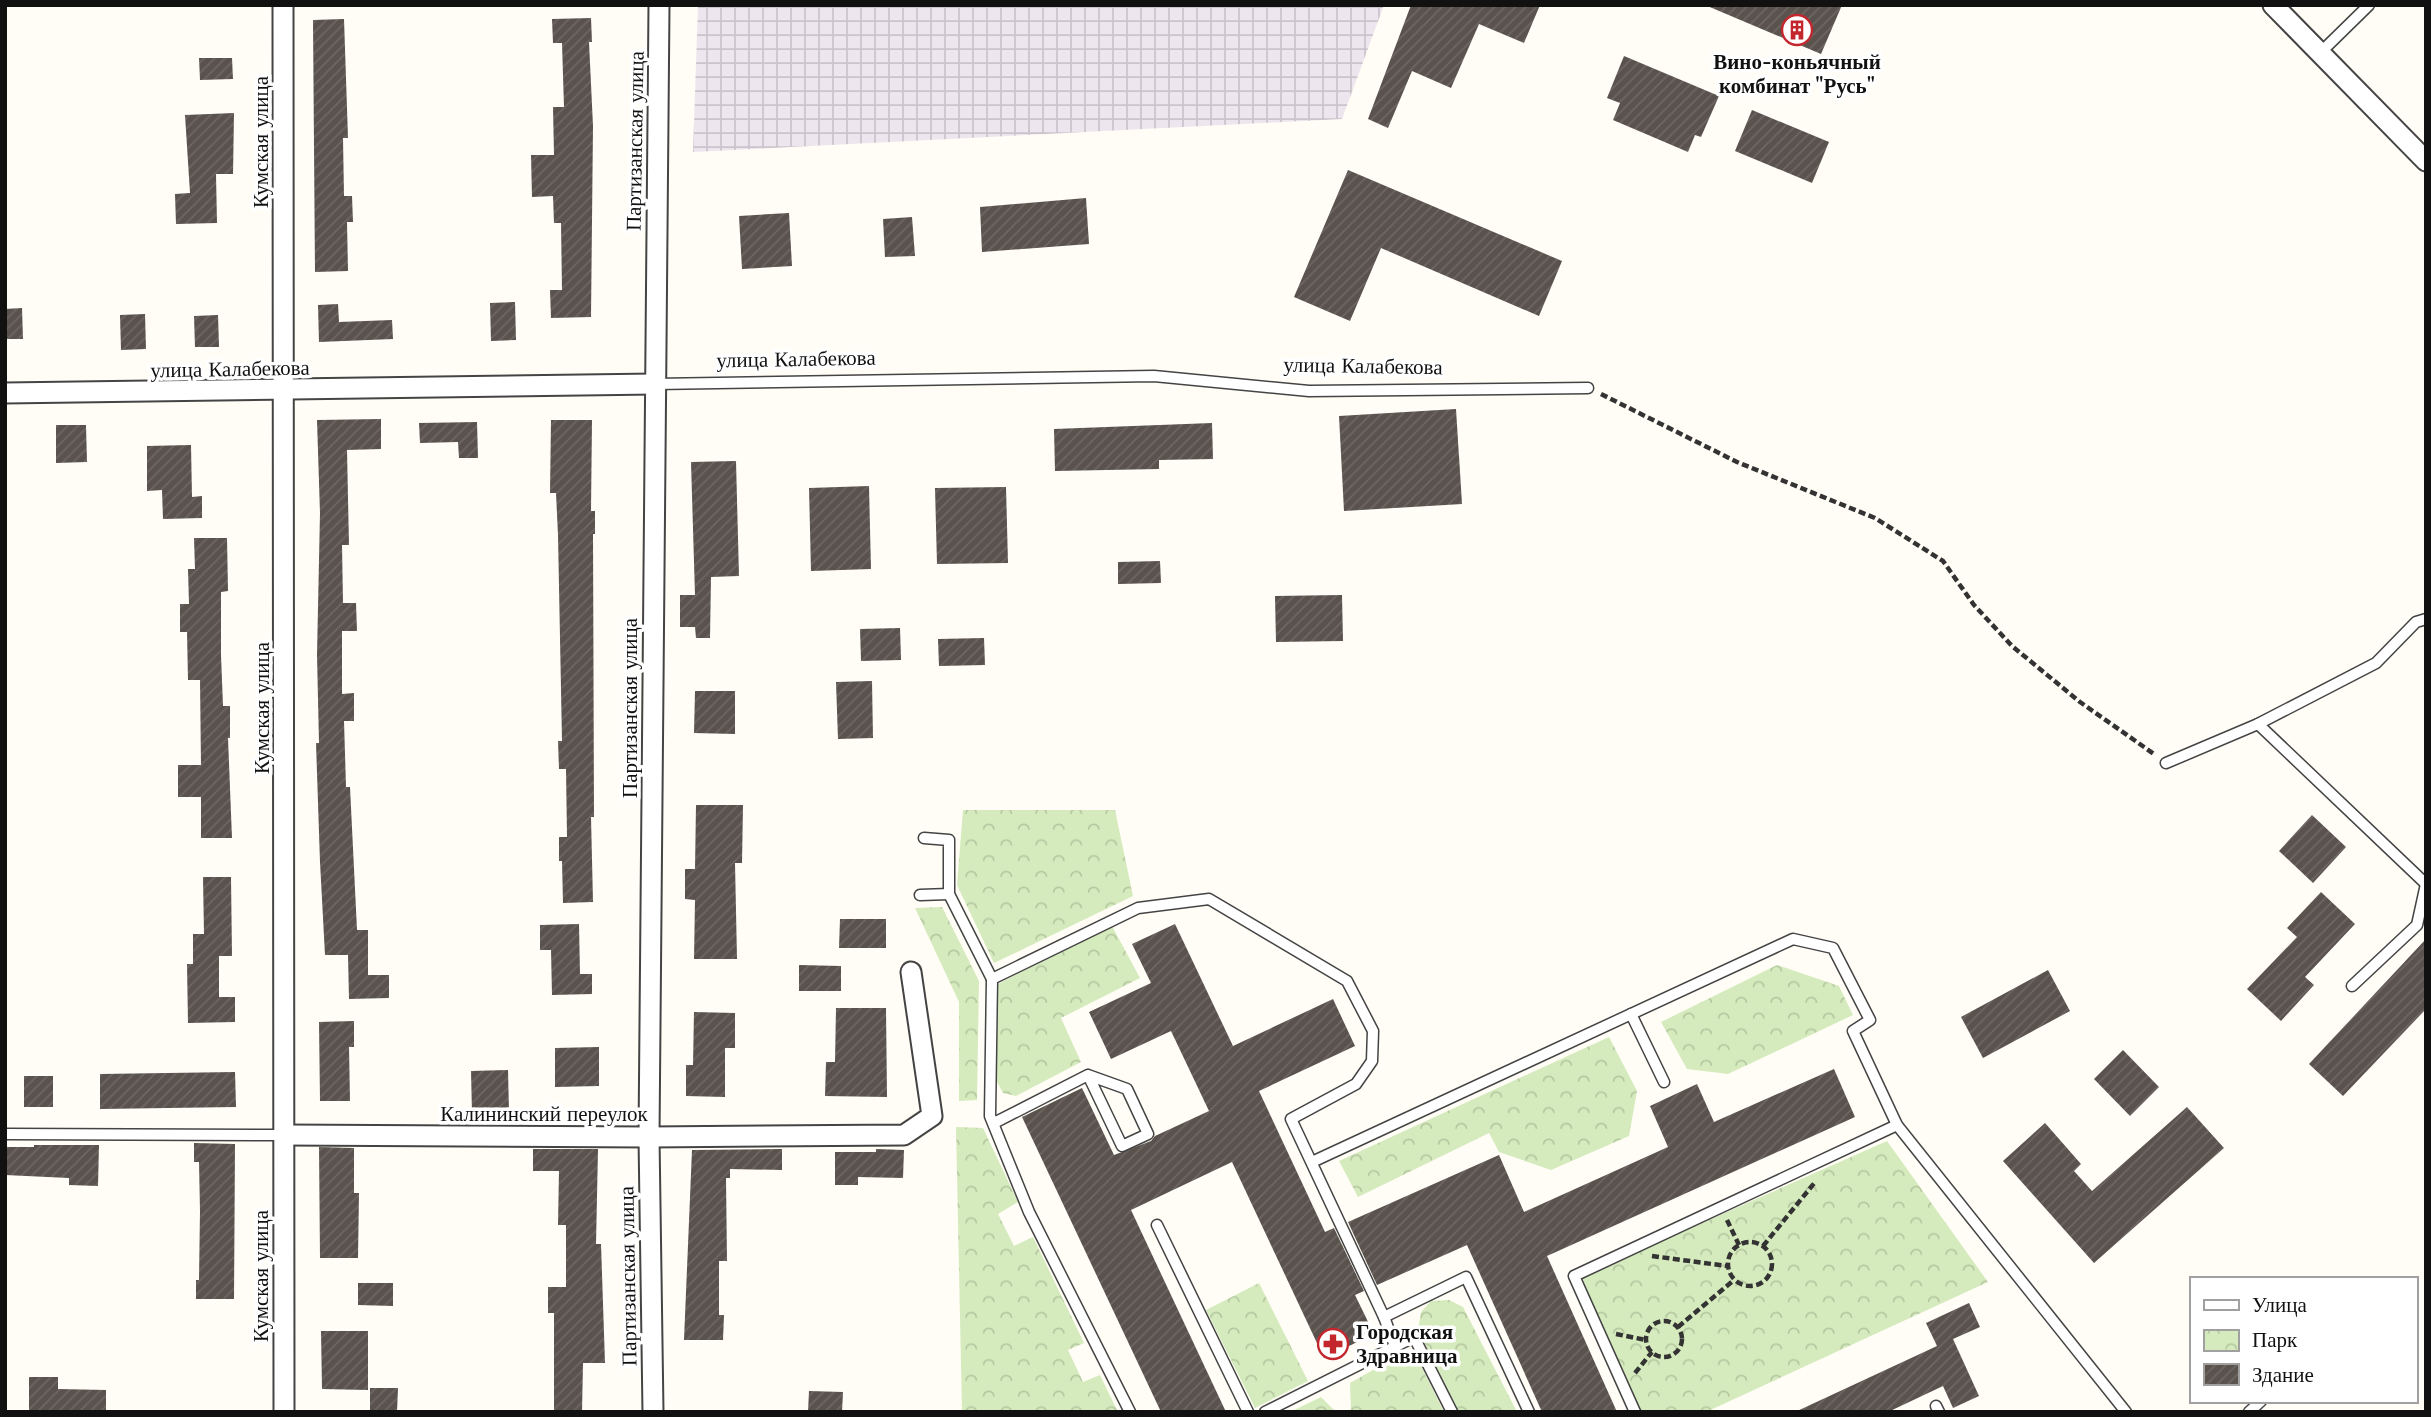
<svg xmlns="http://www.w3.org/2000/svg" width="2431" height="1417" font-family="'Libre Baskerville',serif">
<defs>
<pattern id="industrial-grid" width="8" height="8" patternUnits="userSpaceOnUse" patternTransform="scale(1.75)"><rect width="8" height="8" fill="#eee6ef"/><path d="M0 4h8M4 0v8" fill="none" stroke="#cbc4cc"/></pattern>
<pattern id="park-crowns" width="20" height="18" patternUnits="userSpaceOnUse" patternTransform="scale(1.75)"><rect width="20" height="18" fill="#d5ebbd"/><path d="M2 6a3 3 0 1 1 6 0M12 15a3 3 0 1 1 6 0" fill="none" stroke="#b6c8a1"/></pattern>
<pattern id="building-hatch" width="6" height="6" patternUnits="userSpaceOnUse" patternTransform="scale(1.75)"><rect width="6" height="6" fill="#5a524d"/><path d="M-1 1l2-2M0 6l6-6M5 7l2-2" fill="none" stroke="#6d6662"/></pattern>
</defs>
<rect width="100%" height="100%" fill="#fffdf5"/>
<path fill="url(#industrial-grid)" d="M698,5h686l-42,114 -649,33z"/>
<g fill="url(#park-crowns)">
<path d="M963,810h152l18,86 -139,67 -37,-78z"/>
<path d="M942,907l37,74 -2,119 -18,1v-99l-44,-94z"/>
<path d="M1112,926l28,52 -79,40 20,44 -65,34 -13,-3 -7,-13 2,-96z"/>
<path d="M1777,965l62,21 14,29 -125,59 -41,-5 -26,-47z"/>
<path d="M1609,1037l28,54 -8,45 -78,34 -52,-18 -10,-19 -131,64 -19,-36z"/>
<path d="M956,1127l27,1 35,74 -20,12 16,32 19,-9 51,106 -16,7 15,32 17,-7 18,37h-156z"/>
<path d="M1887,1141l101,141 -282,130h-74l-61,-131z"/>
<path d="M1259,1283l49,98 -53,27 -49,-98z"/>
<path d="M1449,1300l14,7 54,105h-58l-41,-82 3,-18 10,-11z"/>
<path d="M1401,1354l18,8 25,50h-93l-1,-29z"/>
<path d="M1321,1397l15,15h-46z"/>
</g>
<g fill="url(#building-hatch)">
<path d="M1411,5h129l-16,38 -45,-19 -28,64 -39,-17 -24,57 -20,-9z"/>
<path d="M1705,5h137l-21,49z"/>
<path d="M591,18l1,24h-3l4,84 -2,191 -40,1 -1,-28h12l-1,-67h-7l-1,-27 -21,1 -1,-42h23l-1,-48h11l-2,-64h-9l-1,-24z"/>
<path d="M344,19l4,119h-5l1,58h8l1,26h-6l1,49 -33,1 -2,-252z"/>
<path d="M1624,56l95,40 -18,41 -6,-2 -7,17 -75,-32 7,-17 -13,-5z"/>
<path d="M199,58h33l1,21 -33,1z"/>
<path d="M1752,110l77,32 -17,41 -77,-32z"/>
<path d="M234,113l-1,61h-17l1,49 -41,1 -1,-30 15,-1 -5,-78z"/>
<path d="M1348,170l214,91 -23,55 -158,-68 -31,73 -56,-24z"/>
<path d="M1086,198l3,46 -107,8 -2,-45z"/>
<path d="M789,213l3,53 -50,3 -3,-53z"/>
<path d="M912,217l3,39 -30,1 -2,-38z"/>
<path d="M515,302l1,38 -25,1 -1,-38z"/>
<path d="M338,304l1,18 53,-2 1,19 -74,3 -1,-37z"/>
<path d="M22,308l1,31h-18v-30z"/>
<path d="M145,314l1,35 -25,1 -1,-35z"/>
<path d="M218,315l1,32h-24l-1,-31z"/>
<path d="M1456,409l6,95 -118,7 -5,-95z"/>
<path d="M381,419v30l-34,1 2,95h-7l1,58h13l1,28h-15v63l12,-1v28h-10l2,66h4l7,143h11v45h21v23l-40,1 -1,-44h-23l-5,-93 -4,-119h3l-2,-88 3,-142 -3,-93z"/>
<path d="M551,420h41l-1,91h4v23h-2l1,283h-3l2,85 -30,1 -1,-42h-3v-24h8l-1,-68h-7l-1,-28h4l-4,-206 -2,-42h-6z"/>
<path d="M477,422l1,36h-19l-1,-16 -38,1 -1,-20z"/>
<path d="M1212,423l1,36 -54,1v9l-104,2 -1,-42z"/>
<path d="M56,425h30l1,37 -31,1z"/>
<path d="M191,445l1,52 10,-1v22l-39,1 -1,-29 -15,1v-45z"/>
<path d="M736,461l3,115 -28,1 -1,61h-14l-1,-11h-15v-32h15l-4,-133z"/>
<path d="M869,486l2,83 -60,2 -2,-83z"/>
<path d="M1006,487l2,76 -71,1 -2,-76z"/>
<path d="M194,538h33l1,53 -7,1v63l2,51h7v32h-2l4,100h-31v-41h-23v-32h23l-1,-85h-12l-1,-48h-7v-28h9l-1,-35h7z"/>
<path d="M1160,561l1,22 -43,1v-22z"/>
<path d="M1342,595l1,46 -67,1 -1,-46z"/>
<path d="M900,628l1,32 -40,1 -1,-32z"/>
<path d="M984,638l1,27 -46,1 -1,-27z"/>
<path d="M872,681l1,57 -35,1 -2,-57z"/>
<path d="M695,691h40v43l-41,-1z"/>
<path d="M696,805h47l-1,58h-7l2,96h-43l1,-59 -10,-1v-30h10z"/>
<path d="M2312,815l34,32 -33,36 -34,-32z"/>
<path d="M203,877h28l1,79h-13v41h16v25l-47,1 -1,-59h6v-30h11z"/>
<path d="M2321,892l34,32 -50,53 9,8 -33,36 -34,-32 50,-52 -10,-9z"/>
<path d="M840,919h46v29h-47z"/>
<path d="M579,924l1,50h12v20l-40,1 -1,-45h-11v-25z"/>
<path d="M1175,924l58,122 100,-47 22,47 -96,45 66,141 9,-4 30,63 -9,4 19,39 -50,24 -92,-196 -101,48 95,202h-65l-139,-295 60,-29 32,67 37,-14 4,-5 54,-25 -38,-80 -60,28 -22,-47 62,-29 -19,-39z"/>
<path d="M2426,939v70l-83,87 -34,-32z"/>
<path d="M799,965l42,1v25h-42z"/>
<path d="M2048,970l22,41 -87,47 -22,-41z"/>
<path d="M836,1008h50l1,89 -62,-1 1,-34h9z"/>
<path d="M694,1012l41,1v35h-10v49l-39,-1v-31h7z"/>
<path d="M354,1021v26h-5l1,54h-30l-1,-79z"/>
<path d="M599,1047v39l-44,1v-39z"/>
<path d="M2123,1050l36,37 -29,29 -36,-37z"/>
<path d="M1834,1069l21,48 -308,139 70,156h-75l-75,-167 -90,40 -29,-63 151,-67 25,57 144,-65 -18,-41 47,-22 17,38z"/>
<path d="M508,1070l1,42 -37,1 -1,-42z"/>
<path d="M235,1072l1,35 -136,2v-35z"/>
<rect x="24" y="1076" width="29" height="31"/>
<path d="M2187,1107l37,41 -130,115 -91,-102 42,-38 36,41 -7,7 18,20z"/>
<path d="M194,1143l41,1 -1,155h-38v-19h3l1,-69 -1,-49h-5z"/>
<path d="M34,1145h65l-1,41 -29,-1v-7l-64,-3v-28h29z"/>
<path d="M319,1147l35,1v45h5l-1,65h-38z"/>
<path d="M533,1149h65l-2,95h5l4,119h-22l-1,49h-28v-99h-6v-26h18v-62h-8l1,-54h-26z"/>
<path d="M782,1149v21l-52,-1v9h-4l1,83h-8v54h5l-1,25h-39l8,-190z"/>
<path d="M876,1149l28,1 -1,28 -45,-1v8h-23v-33h41z"/>
<path d="M358,1283h35v23l-35,-1z"/>
<path d="M1969,1303l11,24 -27,12 26,57 -26,12 -10,-22 -55,26h-93l142,-66 -11,-23z"/>
<path d="M321,1331h47v59l-46,-1z"/>
<path d="M29,1377h29v12l48,1v22h-77z"/>
<path d="M370,1388h28l-1,24h-27z"/>
<path d="M809,1391l34,1 -1,20h-34z"/>
</g>
<g fill="none" stroke-linecap="round" stroke-linejoin="round">
<g stroke="#444" stroke-width="13">
<g id="service">
<path d="M2320,53l49,-48"/>
<path d="M655,384l499,-8 155,15 279,-3"/>
<path d="M2258,724l118,-61 40,-41 10,-3"/>
<path d="M2166,763l92,-39 168,160"/>
<path d="M924,838l25,2v54l43,85"/>
<path d="M920,895l29,-1"/>
<path d="M2352,986l65,-61 9,-41"/>
<path d="M1631,1014l33,68"/>
<path d="M994,1123l94,-48 34,71 26,-12 -21,-45 -39,-14"/>
<path d="M5,1134l279,1"/>
<path d="M1312,1162l481,-223 40,9 37,72 -17,11 44,94 229,287"/>
<path d="M1157,1225l91,187"/>
<path d="M1384,1317l11,29"/>
<path d="M1936,1406l3,6"/>
<path d="M1130,1412l-101,-200 -39,-96 2,-137 146,-71 71,-9 138,82 26,50 -1,30 -16,23 -65,35 93,198 82,-40 63,135"/>
<path d="M1265,1412l149,-75 38,75"/>
<path d="M1635,1412l-61,-136 323,-151"/>
<path d="M2249,1412l12,-11"/>
</g>
</g>
<g stroke="#444" stroke-width="23">
<g id="minor">
<path d="M283,5l1,1407"/>
<path d="M2273,5l153,156"/>
<path d="M5,393l650,-9"/>
<path d="M284,1135l365,2 255,-2 28,-19 -21,-144"/>
<path d="M653,1412l-4,-275 10,-1132"/>
</g>
</g>
<g stroke="#333" stroke-width="4.5" stroke-dasharray="7 3.5" stroke-linecap="butt">
<path d="M1601,394l136,68 138,56 68,43 31,44 38,41 68,56 74,52"/>
<path d="M1727,1220l12,25"/>
<circle cx="1750" cy="1264" r="22"/>
<path d="M1763,1246l53,-65"/>
<path d="M1652,1256l75,10"/>
<circle cx="1664" cy="1339" r="18"/>
<path d="M1678,1327l56,-47"/>
<path d="M1616,1334l30,6"/>
<path d="M1635,1373l17,-21"/>
</g>
<use href="#service" stroke="#fff" stroke-width="10"/>
<use href="#minor" stroke="#fff" stroke-width="19"/>
</g>
<defs>
<g id="building-ring" transform="scale(1.575)"><circle r="9.5" fill="#fff" stroke="#c4262e" stroke-width="1.5"/><path d="M-4-6H4V6H1V3H-1V6H-4ZM-2.5-4.3h1.7v1.8h-1.7ZM.8-4.3h1.7v1.8H.8ZM-2.5-1h1.7V.8h-1.7ZM.8-1h1.7V.8H.8Z" fill="#c4262e"/></g>
<g id="pharmacy-ring" transform="scale(1.575)"><circle r="9.5" fill="#fff" stroke="#c4262e" stroke-width="1.5"/><path d="M-2-6h4v4h4v4h-4v4h-4v-4h-4v-4h4Z" fill="#c4262e"/></g>
</defs>
<g fill-rule="evenodd">
<use href="#building-ring" x="1797" y="30"/>
<use href="#pharmacy-ring" x="1333" y="1344"/>
</g>
<g text-anchor="middle" stroke-width="7" stroke-linejoin="round" paint-order="stroke">
<g font-size="21" font-weight="bold" fill="#111" stroke="#fff">
<text x="1797" y="69">Вино-коньячный<tspan x="1797" dy="24">комбинат "Русь"</tspan></text>
<text x="1356" y="1339" text-anchor="start">Городская<tspan x="1356" dy="24">Здравница</tspan></text>
</g>
<g font-size="21" fill="#111" stroke="#fff">
<text transform="translate(635 141) rotate(-89)" y="7">Партизанская улица</text>
<text transform="translate(261 142) rotate(-90)" y="7">Кумская улица</text>
<text transform="translate(796 359) rotate(-1)" y="7">улица Калабекова</text>
<text transform="translate(1363 366) rotate(1)" y="7">улица Калабекова</text>
<text transform="translate(230 369) rotate(-1)" y="7">улица Калабекова</text>
<text transform="translate(262 708) rotate(-90)" y="7">Кумская улица</text>
<text transform="translate(630 708) rotate(-90)" y="7">Партизанская улица</text>
<text x="544" y="1121">Калининский переулок</text>
<text transform="translate(261 1276) rotate(-90)" y="7">Кумская улица</text>
<text transform="translate(628 1276) rotate(-91)" y="7">Партизанская улица</text>
</g>
</g>
<rect width="2431" height="1417" fill="none" stroke="#111111" stroke-width="14"/>
<rect x="2190" y="1277" width="228" height="126" fill="#ffffff" stroke="#a0a0a0" stroke-width="2"/>
<rect x="2204" y="1300" width="35" height="10" fill="#ffffff" stroke="#a0a0a0" stroke-width="2"/>
<text x="2252" y="1312" font-size="21" fill="#111111">Улица</text>
<rect x="2204" y="1330" width="35" height="21" fill="url(#park-crowns)" stroke="#a0a0a0" stroke-width="2"/>
<text x="2252" y="1347" font-size="21" fill="#111111">Парк</text>
<rect x="2204" y="1364" width="35" height="21" fill="url(#building-hatch)" stroke="#a0a0a0" stroke-width="2"/>
<text x="2252" y="1382" font-size="21" fill="#111111">Здание</text>
</svg>
